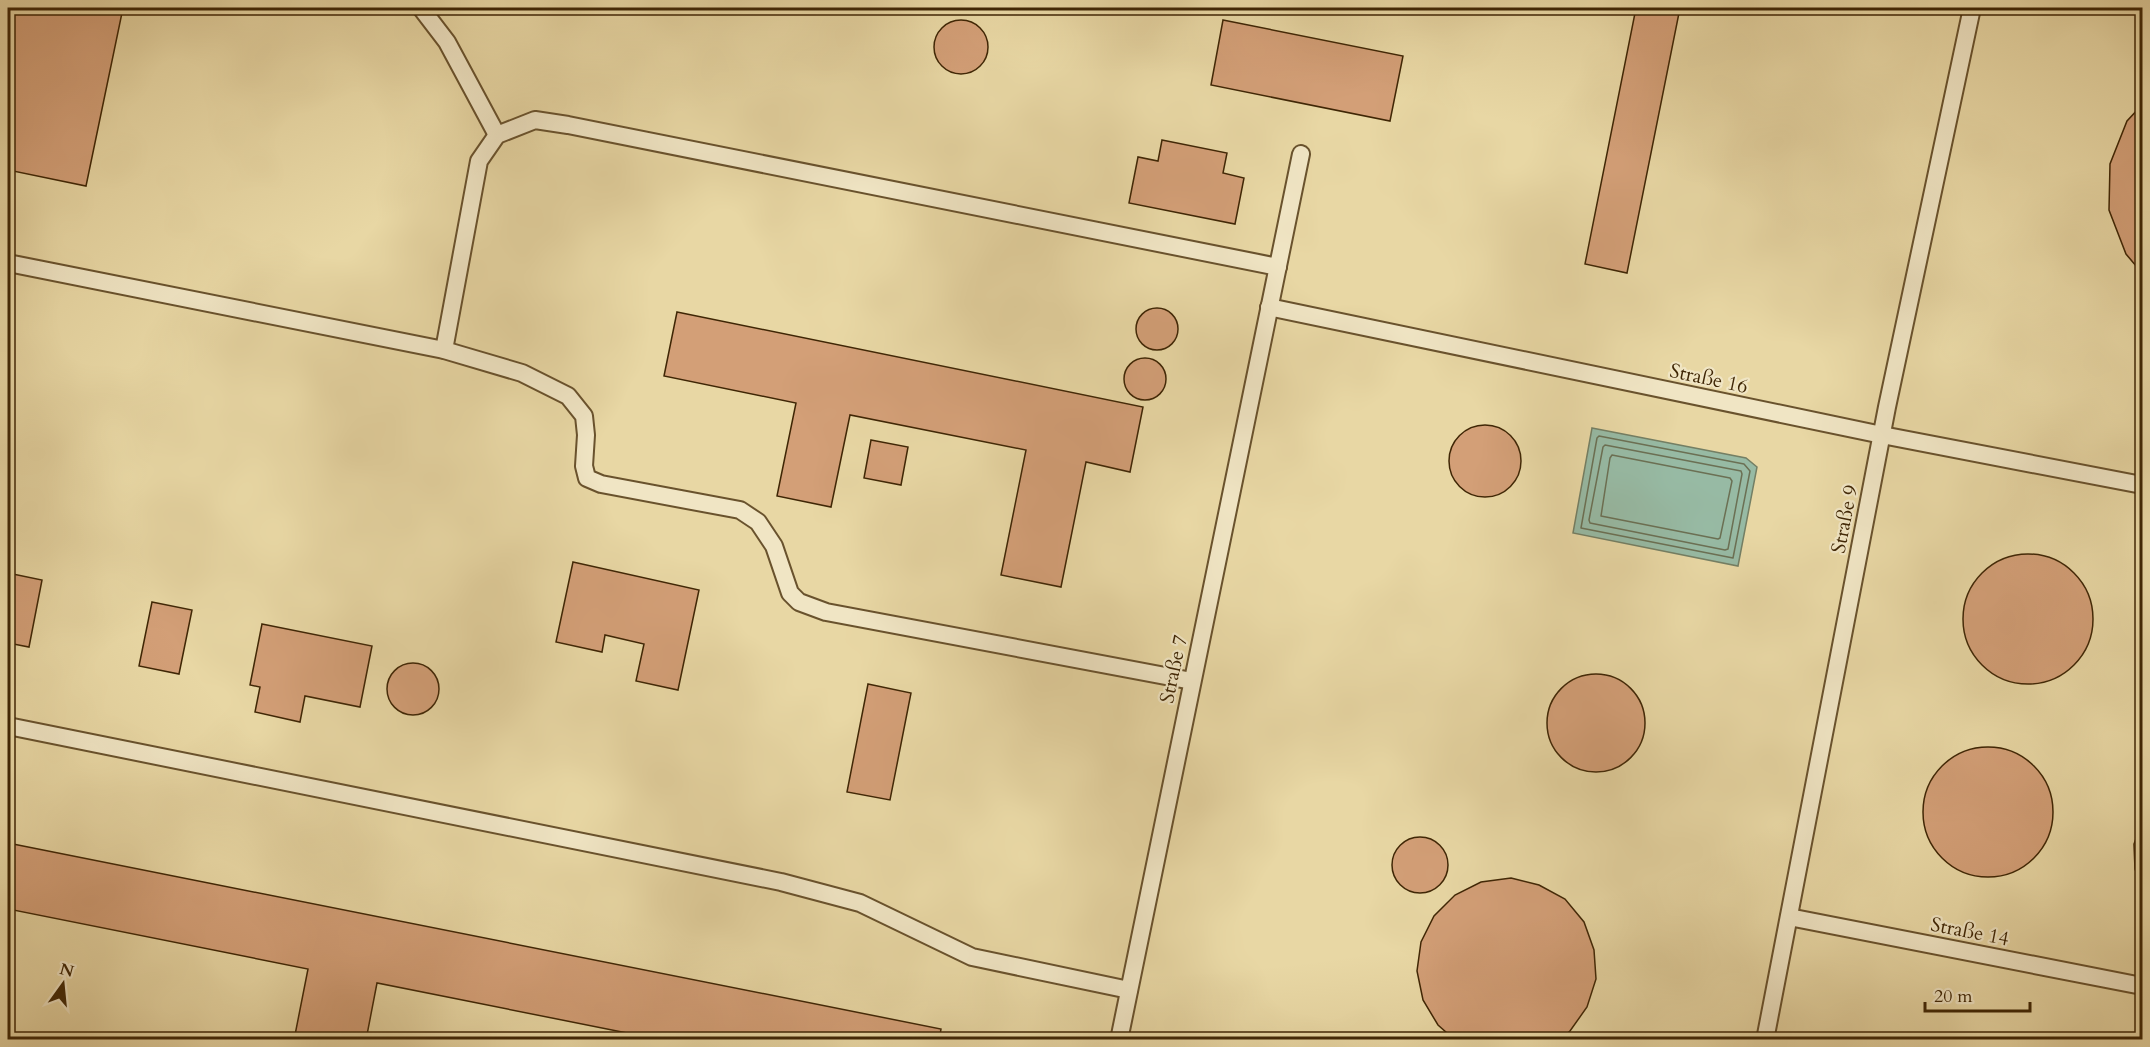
<svg xmlns="http://www.w3.org/2000/svg" width="2150" height="1047" font-family="Cardo,serif">
<rect width="100%" height="100%" fill="#e8d7a4"/>
<filter id="stains"><feTurbulence type="fractalNoise" baseFrequency=".00333" numOctaves="4"/><feColorMatrix values="0 0 0 0 .2 0 0 0 0 .09 0 0 0 0 .02 0 0 0 .5 -.17"/></filter>
<radialGradient id="worn" r=".72"><stop offset=".6" stop-color="#630" stop-opacity="0"/><stop offset="1" stop-color="#630" stop-opacity=".3"/></radialGradient>
<path fill="#97baa4" stroke="#747f64" stroke-width="1.5" d="M1592,428l154,30 11,9 -19,99 -165,-33z"/>
<g fill="none" stroke-linecap="round" stroke-linejoin="round">
<g stroke="#6b7054" stroke-width="1.5">
<path d="M1599,436l145,28 6,7 -17,87 -152,-30 16,-90z"/>
<path d="M1605,445l136,26 1,3 -14,75 -3,1 -135,-27 -1,-3 14,-73z"/>
<path d="M1612,455l118,23 2,3 -12,57 -2,1 -117,-23 9,-58z"/>
</g>
</g>
<g fill="#d39f77" stroke="#3f2605" stroke-width="1.5">
<path d="M8,8h115l-37,178 -78,-16z"/>
<path d="M1636,8h44l-53,265 -42,-9z"/>
<path d="M1223,20l180,36 -13,65 -179,-36z"/>
<circle cx="961" cy="47" r="27"/>
<path d="M2142,105v168l-16,-19 -17,-44 1,-46 17,-43z"/>
<path d="M1162,140l65,13 -4,20 21,5 -9,46 -106,-21 9,-46 20,4z"/>
<circle cx="1157" cy="329" r="21"/>
<path d="M677,312l466,95 -13,65 -44,-10 -25,125 -60,-12 25,-125 -176,-35 -19,92 -54,-11 19,-93 -132,-27z"/>
<circle cx="1145" cy="379" r="21"/>
<circle cx="1485" cy="461" r="36"/>
<path d="M871,440l37,7 -7,38 -37,-7z"/>
<circle cx="2028" cy="619" r="65"/>
<path d="M573,562l126,28 -21,100 -42,-9 8,-37 -39,-9 -3,17 -46,-10z"/>
<path d="M8,573l34,7 -13,67 -21,-4z"/>
<path d="M152,602l40,8 -13,64 -40,-8z"/>
<path d="M262,624l110,22 -12,61 -55,-11 -5,26 -45,-10 5,-25 -10,-2z"/>
<circle cx="413" cy="689" r="26"/>
<circle cx="1596" cy="723" r="49"/>
<path d="M868,684l43,9 -21,107 -43,-8z"/>
<circle cx="1988" cy="812" r="65"/>
<path d="M2142,822v-1v66l-7,-18 -1,-25z"/>
<circle cx="1420" cy="865" r="28"/>
<path d="M8,843l933,186 -2,11h-277l-285,-57 -11,57h-72l14,-71 -300,-60z"/>
<path d="M1511,878l28,7 26,14 19,23 10,28 2,29 -9,28 -17,24 -12,9h-103l-17,-15 -15,-25 -6,-29 4,-29 13,-26 21,-21 26,-13z"/>
</g>
<g fill="none" stroke-linecap="round" stroke-linejoin="round">
<g stroke="#69522d" stroke-width="20">
<g id="lane">
<path d="M421,8l26,34 50,93"/>
<path d="M8,263l436,87 78,23 46,23 16,20 2,19 -2,31 3,12 14,6 139,26 18,12 16,24 16,47 9,9 27,10 366,69"/>
<path d="M1269,307l613,128 260,50"/>
<path d="M444,350l35,-189 18,-26 38,-15 33,5 710,142"/>
<path d="M8,726l773,156 79,21 112,54 157,33"/>
<path d="M1789,917l353,69"/>
<path d="M1119,1040l182,-886"/>
<path d="M1765,1040l122,-633 85,-399"/>
</g>
</g>
<use href="#lane" stroke="#f0e5c4" stroke-width="16"/>
</g>
<g text-anchor="middle" stroke-width="4.5" stroke-linejoin="round" paint-order="stroke">
<g font-size="20" fill="#3f2605" stroke="#f0e5c4">
<text transform="translate(1709 378) rotate(12)" y="7">Straße 16</text>
<text transform="translate(1844 519) rotate(-79)" y="7">Straße 9</text>
<text transform="translate(1173 669) rotate(-78)" y="7">Straße 7</text>
<text transform="translate(1970 931) rotate(11)" y="7">Straße 14</text>
</g>
</g>
<rect width="2150" height="1047" fill="none" stroke="#e8d7a4" stroke-width="30"/>
<rect x="9" y="9" width="2132" height="1029" fill="none" stroke="#3f2605" stroke-width="3"/>
<rect x="15" y="15" width="2120" height="1017" fill="none" stroke="#3f2605" stroke-width="1.5"/>
<g transform="translate(63 984) rotate(15)" stroke="#f0e5c4" stroke-width="4.5" paint-order="stroke">
<path d="M0-4.5L10 22L0 15L-10 22Z" fill="#3f2605"/>
<text y="-9" font-size="16" font-weight="bold" text-anchor="middle" fill="#3f2605">N</text>
</g>
<path d="M1925 1002v9h105v-9" fill="none" stroke="#3f2605" stroke-width="3"/>
<text x="1934" y="1002" font-size="18" fill="#3f2605" stroke="#f0e5c4" stroke-width="4.5" paint-order="stroke">20 m</text>
<rect width="100%" height="100%" filter="url(#stains)"/>
<rect width="100%" height="100%" fill="url(#worn)"/>
</svg>
